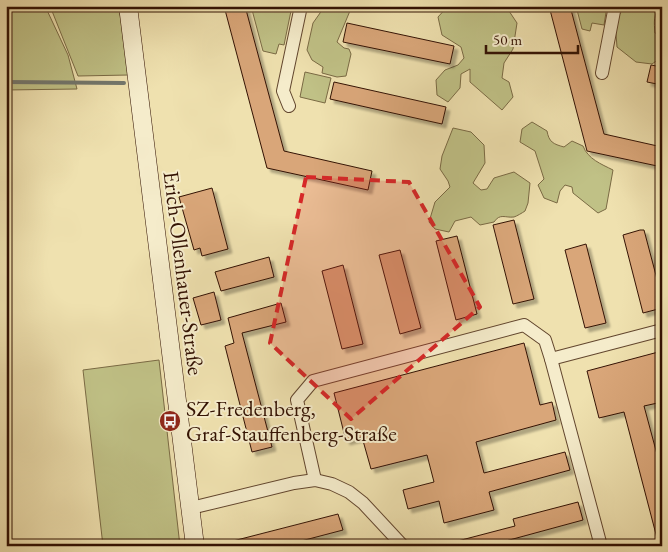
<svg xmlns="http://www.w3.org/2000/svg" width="668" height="552" font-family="'EB Garamond',serif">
<defs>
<filter id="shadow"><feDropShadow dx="4" dy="4" stdDeviation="1" flood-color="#0004"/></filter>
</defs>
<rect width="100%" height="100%" fill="#efe1af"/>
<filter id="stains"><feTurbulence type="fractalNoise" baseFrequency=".004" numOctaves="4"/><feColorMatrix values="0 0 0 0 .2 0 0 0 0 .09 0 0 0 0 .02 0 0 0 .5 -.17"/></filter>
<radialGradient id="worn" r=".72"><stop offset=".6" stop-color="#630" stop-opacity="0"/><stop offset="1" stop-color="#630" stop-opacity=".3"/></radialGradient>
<g fill="#c0c186" stroke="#7a6a44">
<path d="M6,6h39l23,49 9,34 -71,1z"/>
<path d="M50,6h69l10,69 -51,1z"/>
<path d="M251,6h41l-8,39 -5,-1 -3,10 -13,-3z"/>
<path d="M325,6h27l-15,36 7,6 5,1 2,5 -5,22 -9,1 -15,-4 1,-6 -11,-7 -5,-10 6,-27z"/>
<path d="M448,6h60l1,5 8,12 -4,26 -9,14 -2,15 7,4 4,15 -11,13 -32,-28v-13l-9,5 -1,14 -12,14 -11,-7 -1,-15 9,-10 13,-5 6,-7 -3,-11 -19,-12 -4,-18z"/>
<path d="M576,6h31l-3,19 -12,-2 -2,8 -8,-2z"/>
<path d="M625,6h36c-8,9 -7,16 -6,27l7,2v22l-10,7 -16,-2 -19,-15 -2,-26z"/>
<path d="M305,72l26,6 -6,25 -25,-6z"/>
<path d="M532,122l15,9c2,11 6,13 17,16l8,-6 11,5c5,13 18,18 30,24l-7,39 -8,4 -25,-20 -1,-6 -7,-2 -5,6 -3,12 -13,-5 -6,-13 6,-6 -9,-28 -15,-9 2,-13z"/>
<path d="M453,128l18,4 13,13 1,18 -12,20 8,7 6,-1 7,-11 20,-6 16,11 -2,20 -3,8c-3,2 -8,5 -11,6 -9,1 -14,-4 -20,5l-14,3 -9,-8 -16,4 -6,11 -14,-3 -6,-7 6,-20 15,-15 -2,-6 -8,-12 2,-13z"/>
<path d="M159,360l21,186h-77l-20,-176z"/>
</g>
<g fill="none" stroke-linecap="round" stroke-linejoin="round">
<path stroke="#73776d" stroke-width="4" d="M6,82l118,1"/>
</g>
<g fill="#d9a679" stroke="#331203" filter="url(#shadow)">
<path d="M224,6h21l39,145 88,20 -4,19 -101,-22z"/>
<path d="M549,6h21l34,128 58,13v20l-75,-16z"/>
<path d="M347,23l107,23 -4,18 -107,-22z"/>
<path d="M651,65l11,2v18l-15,-3z"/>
<path d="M334,82l112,25 -4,17 -112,-25z"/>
<path d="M212,188l16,61 -26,7 -2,-8 -6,2 -15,-53z"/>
<path d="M514,220l20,79 -21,5 -20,-79z"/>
<path d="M640,230h4l18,68v10l-19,5 -20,-78z"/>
<path d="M457,236l20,78 -21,6 -20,-79z"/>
<path d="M586,244l20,79 -21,5 -20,-78z"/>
<path d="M400,250l21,78 -21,6 -21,-79z"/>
<path d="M269,257l5,20 -53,14 -6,-19z"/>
<path d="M343,265l20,79 -21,5 -20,-78z"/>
<path d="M214,292l7,28 -20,5 -8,-27z"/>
<path d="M281,303l5,19 -44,11 30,114 -20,5 -27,-106 9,-3 -6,-25z"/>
<path d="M524,343l16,62 12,-3 4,18 -80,22 8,31 81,-21 5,18 -81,22 5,18 -50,13 -5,-22 -31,8 -5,-19 31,-8 -7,-27 -56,14 -9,-32 -16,4 -12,-48z"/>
<path d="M662,351v51l-18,4 18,67v69h-4l-34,-130 -25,6 -12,-47z"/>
<path d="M578,502l5,18 -81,22 1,4h-53v-3l65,-17 -2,-7z"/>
<path d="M338,514l5,16 -61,16h-53v-4z"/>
</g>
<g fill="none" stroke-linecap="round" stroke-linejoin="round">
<g stroke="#62462e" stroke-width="14">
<g id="street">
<path d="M602,73l13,-67"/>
<path d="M289,106l-6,-15 18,-85"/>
<path d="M551,359l111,-29"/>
<path d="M315,480l-18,-80 16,-19 211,-56 21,15 6,19 50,187"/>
<path d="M191,508l103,-25 21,-3 17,4 17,8 14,11 40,43"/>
</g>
</g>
<g stroke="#331203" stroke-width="19">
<path id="secondary" d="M128,6l67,540"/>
</g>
<use href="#street" stroke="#f5eccb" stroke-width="12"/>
<use href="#secondary" stroke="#f5eccb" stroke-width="18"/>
</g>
<path fill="#d62828" fill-opacity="0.2" stroke="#d62828" stroke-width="4" stroke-dasharray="10 6" stroke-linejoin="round" d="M306,177l103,5 71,125 -129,112 -81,-76z"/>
<defs>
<g id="bus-disc" transform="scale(1.125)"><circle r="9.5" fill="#8f2418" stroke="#f5eccb"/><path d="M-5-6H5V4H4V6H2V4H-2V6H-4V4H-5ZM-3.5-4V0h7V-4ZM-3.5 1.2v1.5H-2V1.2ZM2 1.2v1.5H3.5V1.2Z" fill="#fff"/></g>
</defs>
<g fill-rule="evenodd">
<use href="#bus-disc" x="170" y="421"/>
</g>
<g text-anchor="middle" stroke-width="4" stroke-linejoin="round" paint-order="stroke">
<g font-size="22" fill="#331203" stroke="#f5eccb">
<text transform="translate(184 273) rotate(83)" y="8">Erich-Ollenhauer-Straße</text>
</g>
<g font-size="22" fill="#331203" stroke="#f5eccb" text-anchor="start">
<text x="186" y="416">SZ-Fredenberg,<tspan x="186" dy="25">Graf-Stauffenberg-Straße</tspan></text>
</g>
</g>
<rect width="668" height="552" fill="none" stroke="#efe1af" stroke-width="25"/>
<rect x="8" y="8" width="653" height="537" fill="none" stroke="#331203" stroke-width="2.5"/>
<rect x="12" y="12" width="643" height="527" fill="none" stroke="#331203"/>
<path d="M486 45v8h92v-8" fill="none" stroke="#331203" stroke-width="2.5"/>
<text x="493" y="45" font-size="15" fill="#331203" stroke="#f5eccb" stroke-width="4" paint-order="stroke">50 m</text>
<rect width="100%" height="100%" filter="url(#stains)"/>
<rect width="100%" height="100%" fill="url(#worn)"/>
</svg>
